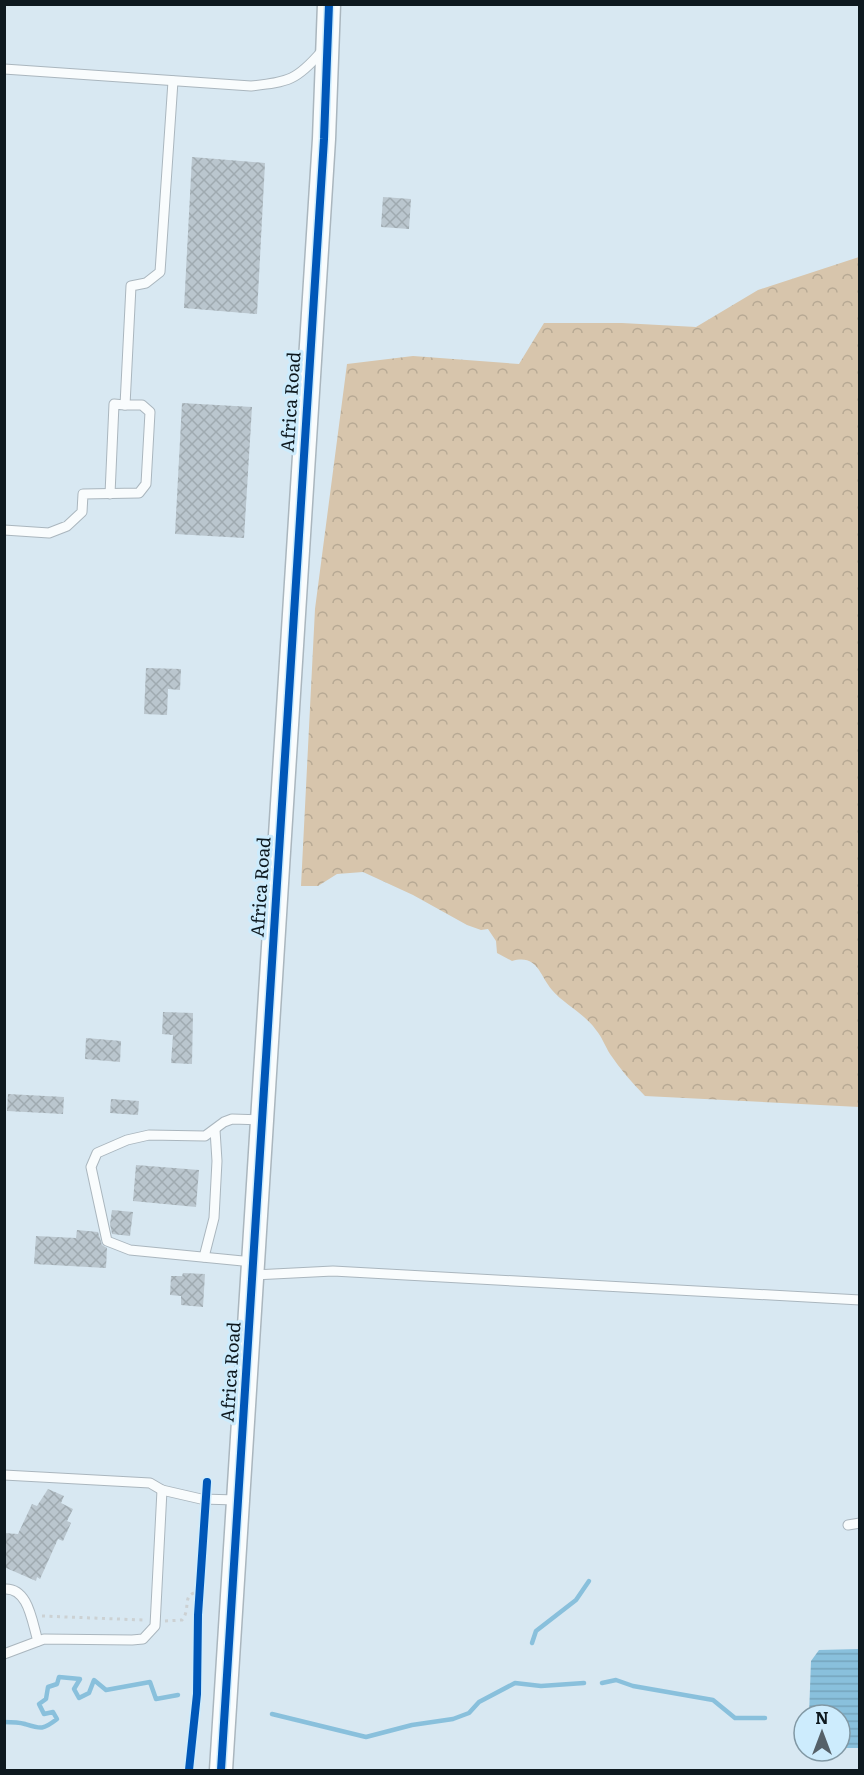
<svg xmlns="http://www.w3.org/2000/svg" width="864" height="1775" font-family="Literata,serif">
<defs>
<pattern id="forest-crowns" width="20" height="18" patternUnits="userSpaceOnUse" patternTransform="scale(1.5)"><rect width="20" height="18" fill="#d7c5ac"/><path d="M2 6a3 3 0 1 1 6 0M12 15a3 3 0 1 1 6 0" fill="none" stroke="#b7a994"/></pattern>
<pattern id="water-rules" width="6" height="5" patternUnits="userSpaceOnUse" patternTransform="scale(1.5)"><rect width="6" height="5" fill="#89c0dc"/><path d="M0 2.5h6" fill="none" stroke="#75a4bc"/></pattern>
<pattern id="building-cross-hatch" width="8" height="8" patternUnits="userSpaceOnUse" patternTransform="scale(1.5)"><rect width="8" height="8" fill="#bac6ce"/><path d="M0 0l8 8M0 8l8-8" fill="none" stroke="#9faab0"/></pattern>
</defs>
<rect width="100%" height="100%" fill="#d8e8f2"/>
<path fill="url(#forest-crowns)" d="M859,257v850l-214,-11c-13,-13 -25,-27 -35,-42 -5,-8 -8,-17 -14,-24 -12,-17 -31,-25 -44,-40 -13,-15 -14,-36 -40,-29l-15,-8 -1,-12 -8,-12 -7,1 -14,-5 -54,-30 -50,-23 -26,2 -19,12h-17l14,-277 32,-245 66,-8 106,8 25,-41h78l74,4 62,-37z"/>
<path fill="url(#water-rules)" d="M859,1649v99h-19v-33h-31l2,-54 8,-11z"/>
<g fill="none" stroke-linecap="round" stroke-linejoin="round">
<g stroke="#89c0dc" stroke-width="4.5">
<path d="M532,1643l4,-12 40,-31 13,-19"/>
<path d="M602,1683l14,-3 17,6 80,14 22,18h30"/>
<path d="M272,1714l94,23 46,-12 41,-6 16,-6 10,-11 36,-19 26,3 43,-3"/>
<path d="M4,1722c7,0 14,0 21,2 16,5 18,6 32,-5l-4,-7 -9,2 -5,-10 7,-5 2,-12 9,-3 2,-7 21,2 -6,10 5,9 10,-5 5,-13 12,10 44,-8 6,17 22,-4"/>
</g>
</g>
<g fill="url(#building-cross-hatch)">
<path d="M192,157l73,6 -8,151 -73,-6z"/>
<path d="M383,197l28,2 -2,30 -28,-2z"/>
<path d="M182,403l70,4 -8,131 -69,-4z"/>
<path d="M146,668l35,1 -1,21 -12,-1 -1,26 -23,-1z"/>
<path d="M163,1012l30,1 -1,51 -21,-1 2,-28 -11,-1z"/>
<path d="M86,1038l35,3 -1,21 -35,-3z"/>
<path d="M8,1094l56,3 -1,17 -56,-3z"/>
<path d="M111,1099l28,2 -1,14 -28,-2z"/>
<path d="M136,1165l63,5 -3,37 -63,-6z"/>
<path d="M112,1210l21,2 -3,24 -18,-2 -2,-10z"/>
<path d="M77,1230l21,2 4,13 5,3 -1,20 -72,-4 2,-28 40,2z"/>
<path d="M183,1273l22,1 -2,33 -22,-2v-9l-11,-1 1,-19h11z"/>
<path d="M48,1489l16,7 -3,7 12,6 -6,12 4,2 -8,18 -5,-2 -18,40 -3,-2 -1,4 -32,-14v-34l14,1 14,-30 5,2z"/>
</g>
<g fill="none" stroke-linecap="round" stroke-linejoin="round">
<g stroke="#aab6be" stroke-width="11">
<g id="service">
<path d="M4,69l247,17c38,-4 46,-6 71,-35"/>
<path d="M110,494l4,-90 11,1"/>
<path d="M4,530l45,3 18,-7 15,-14 1,-18 56,-1 7,-9 4,-72 -8,-7h-17l6,-119 15,-3 14,-11 13,-191"/>
<path d="M204,1257l10,-39 3,-57 -2,-31"/>
<path d="M253,1262l-123,-12 -23,-9 -16,-74 6,-14 30,-13 22,-5 56,1 19,-14 8,-3 29,1"/>
<path d="M252,1275l81,-4 527,29"/>
<path d="M4,1475l146,8 12,7"/>
<path d="M848,1525l12,-2"/>
<path d="M4,1589c25,-2 28,34 34,52"/>
<path d="M4,1654l40,-15 88,1 11,-1 12,-13 7,-136 39,9 36,1"/>
</g>
</g>
<g stroke="#aab6be" stroke-width="25">
<path id="tertiary" d="M221,1770l103,-1631 5,-135"/>
</g>
<g stroke="#ccd1d3" stroke-width="3" stroke-dasharray="3 4.5" stroke-linecap="butt">
<path d="M42,1616l101,4"/>
<path d="M165,1621l17,-1c10,-12 -2,-27 18,-28"/>
</g>
<use href="#service" stroke="#f9fcfd" stroke-width="9"/>
<use href="#tertiary" stroke="#f9fcfd" stroke-width="22"/>
<g stroke="#cdecfd" stroke-width="11">
<g id="cycleway">
<path d="M189,1770l8,-76 1,-79 9,-133"/>
<path d="M221,1770l103,-1631 5,-135"/>
</g>
</g>
<use href="#cycleway" stroke="#0057b8" stroke-width="8"/>
</g>
<g text-anchor="middle" stroke-width="6" stroke-linejoin="round" paint-order="stroke">
<g font-size="18" fill="#0e191f" stroke="#cdecfd">
<text transform="translate(291 402) rotate(-86)" y="6">Africa Road</text>
<text transform="translate(261 887) rotate(-86)" y="6">Africa Road</text>
<text transform="translate(231 1372) rotate(-86)" y="6">Africa Road</text>
</g>
</g>
<rect width="864" height="1775" fill="none" stroke="#0e191f" stroke-width="12"/>
<g transform="translate(822 1733)"><circle r="28" fill="#cdecfd" stroke="#8198a4" stroke-width="1.5"/>
<path d="M0-4.5L10 22L0 15L-10 22Z" fill="#556169"/>
<text y="-9" font-size="16" font-weight="bold" text-anchor="middle" fill="#0e191f">N</text>
</g>
</svg>
